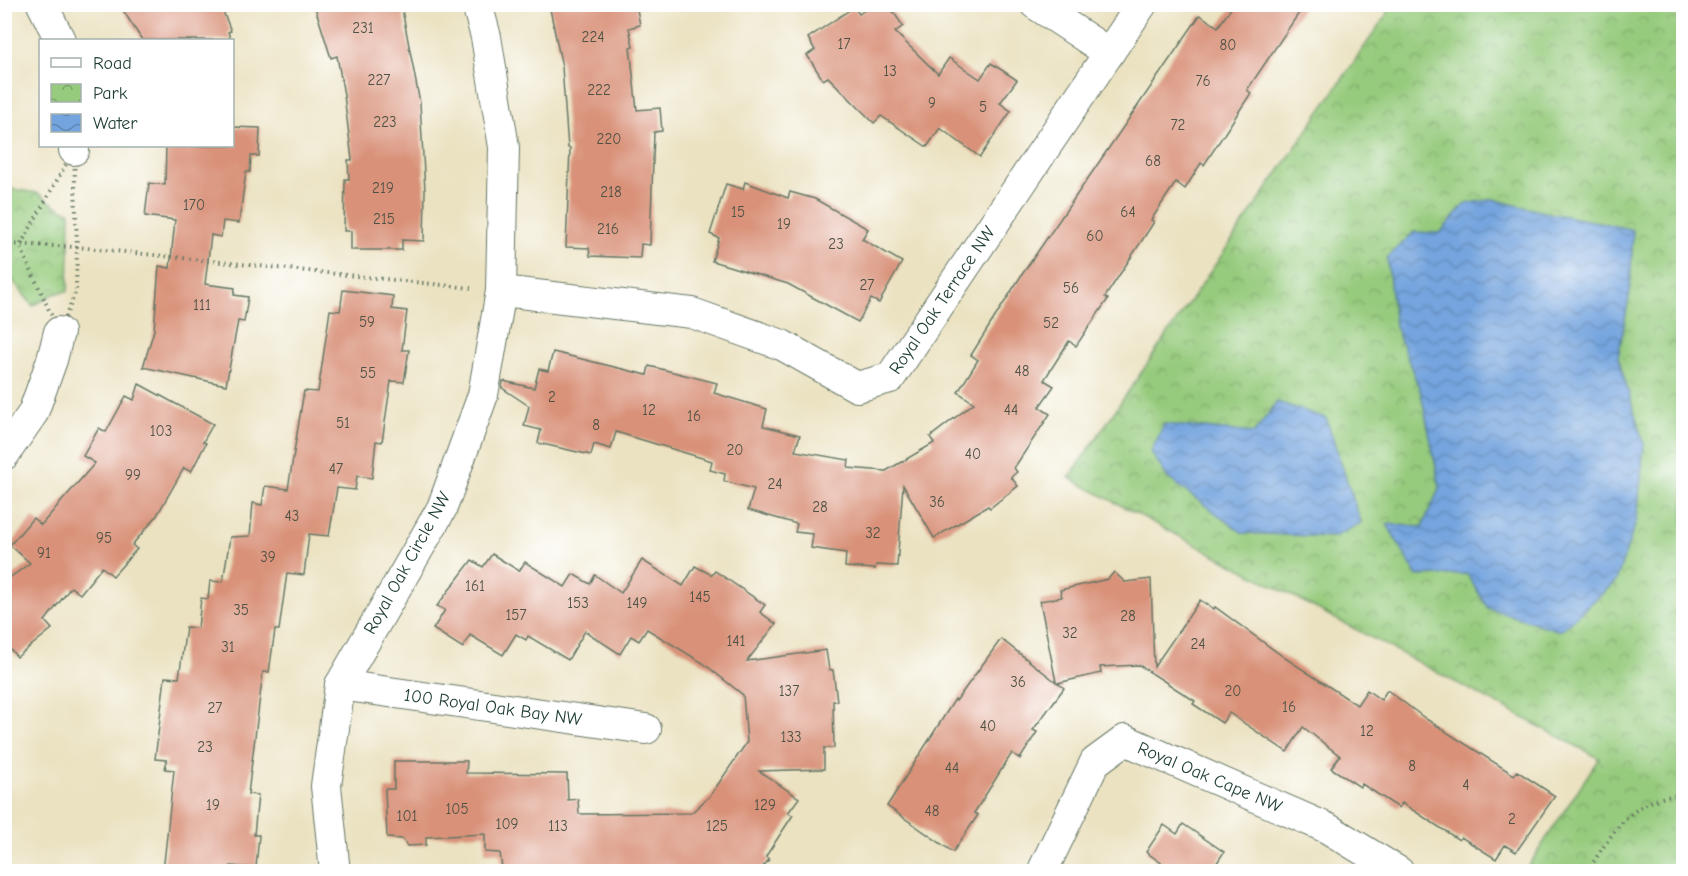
<svg xmlns="http://www.w3.org/2000/svg" width="1688" height="876" font-family="'Comic Neue',sans-serif">
<defs>
<pattern id="park-crowns" width="20" height="18" patternUnits="userSpaceOnUse" patternTransform="scale(1.5)"><rect width="20" height="18" fill="#96cb7d"/><path d="M2 6a3 3 0 1 1 6 0M12 15a3 3 0 1 1 6 0" fill="none" stroke="#7aa667"/></pattern>
<pattern id="water-waves" width="16" height="10" patternUnits="userSpaceOnUse" patternTransform="scale(1.5)"><rect width="16" height="10" fill="#74a4de"/><path d="M0 5q4-4 8 0t8 0" fill="none" stroke="#5f87b5"/></pattern>
</defs>
<rect width="100%" height="100%" fill="#fff"/>
<filter id="ink" filterUnits="userSpaceOnUse"><feTurbulence type="fractalNoise" baseFrequency=".0167" numOctaves="2"/><feDisplacementMap in="SourceGraphic" scale="12" xChannelSelector="R" yChannelSelector="G"/><feConvolveMatrix kernelMatrix="1 2 1 2 8 2 1 2 1" color-interpolation-filters="sRGB"/></filter>
<filter id="wash" filterUnits="userSpaceOnUse"><feTurbulence type="fractalNoise" baseFrequency=".008" numOctaves="4" result="noise"/><feDisplacementMap in="SourceGraphic" scale="24" xChannelSelector="R" yChannelSelector="G"/><feGaussianBlur stdDeviation="1.35" result="paint"/><feColorMatrix in="noise" values="0 0 0 0 0 0 0 0 0 0 0 0 0 0 0 0 0 1.4 0 .05"/><feComposite in="paint" operator="in"/></filter>
<g filter="url(#wash)">
<rect width="100%" height="100%" fill="#ebe2c1"/>
<g fill="url(#park-crowns)" stroke="#5a8458" stroke-width="1.5">
<path d="M1393,5h290l1,862 -3,4h-156l74,-113 -530,-280z"/>
<path d="M4,188l34,5 18,13 14,6 -2,79 -15,3 -20,12 -28,-35z"/>
</g>
<g fill="url(#water-waves)" stroke="#4a7089" stroke-width="1.5">
<path d="M1494,199c45,15 93,19 139,31l-3,62 -12,66 26,86 -7,75 -21,62 -56,50 -72,-23 -21,-34 -50,2 -30,-52 35,3 18,-40 -19,-94 -26,-67 -8,-68 27,-26 26,1 25,-29z"/>
<path d="M1277,402l49,16 35,105 -27,14 -91,-4 -75,-55 -17,-26 13,-28 90,9z"/>
</g>
<g id="blocks">
<g fill="#d99279">
<path d="M119,4h101l11,27 -3,1 3,8h-89z"/>
<path d="M314,4h87l19,99 5,88 -1,50 -22,-1v10h-51v-19h-7l1,-52h4l-1,-19h4l-8,-65 -7,-39 -6,2z"/>
<path d="M549,4h87l4,21 -11,3 4,18 -3,1 7,63 23,-2 2,23 -8,1 -4,113 -9,-1 -1,14 -50,-2 -1,-8 -23,-1 4,-99h-2l-6,-81z"/>
<path d="M874,4h14l15,22 -8,6 43,42 11,-16 31,21 11,-16 26,17 -17,23 11,8 -31,46 -40,-29 -13,19 -46,-31 -7,7 -46,-46 -5,3 -16,-25 8,-5 -7,-12 46,-31 5,7z"/>
<path d="M1234,4h71l-58,86 4,3 -47,72 -3,-2 -16,26 -9,-7 -25,38 3,2 -49,75 3,2 -32,47 -7,-5 -25,39 10,6 -15,21 11,7 -36,54 3,4 -6,5 7,9 -28,22 -2,-2 -54,32 -31,-53 -6,81 -21,-1 -1,4 -30,-2 1,-14 -35,-5 2,-14 -18,-2 2,-8 -49,-14 6,-21 -30,-8 1,-7 -15,-4 2,-9 -96,-29 -5,17 -17,-5 -3,11 -53,-12 3,-13 -17,-4 5,-20 -27,-18 1,-7 31,7 5,-19 9,2 5,-19 94,23 2,-9 68,17 -3,10 53,16 -4,17 37,9 -5,16 54,9 -1,8 38,3 48,-28 -4,-6 44,-34 -16,-11 20,-32 -7,-5 50,-79 179,-261 18,12z"/>
<path d="M232,127l28,1 -1,28h-8l-1,16h-4l-7,51 -16,-2 -2,16 -10,-2 -6,49 30,4 -1,7 14,2 -4,25 -6,-1 -12,64 -83,-18 11,-37 5,-64 11,2 5,-48 -30,-4 4,-33 16,2 1,-39h66z"/>
<path d="M745,182l43,16 2,-6 25,7 53,30 -6,10 40,23 -23,41 -8,-4 -13,23 -70,-38 -76,-23 7,-23 -9,-4 16,-50 17,5z"/>
<path d="M343,290l50,6 -1,13 15,2 -5,39h7l-5,32 -13,-1 -9,61 -6,-1 -4,37 -15,-2 -2,14 -18,-2 -8,48 -20,-2 -5,41 -17,-2 -8,57h-4l-6,42h-6l-15,122 10,1 -4,40h5l-3,33 -25,-2 -1,6h-67l11,-102 -9,-1 2,-9 -12,-1 10,-82 14,1 7,-51 12,1 3,-30 7,1 2,-18 13,1 7,-45 20,-1 3,-33 9,2 3,-19 23,3 16,-98 14,1 12,-82 10,1z"/>
<path d="M139,384l74,40 -10,18 3,1 -15,29 -7,-4 -28,49 -24,28 5,4 -24,27 -11,-9 -22,27 -9,-7 -26,34 7,8 -35,28 -13,-15v-60l26,-19 -20,-18 23,-27 8,7 54,-62 -12,-7 16,-28 7,4 20,-36 8,4z"/>
<path d="M492,554l27,17 6,-9 40,25 8,-13 17,10 5,-9 26,18 21,-33 41,26 12,-20 17,9 3,-4 50,34 -5,7 16,12 -29,37 79,-11 3,20h4l4,31h-4l1,47h-10v21l-65,2 40,27 -11,15 5,2 -27,41 3,4 -11,12h-171v-6l-85,2 -2,-15 -15,-1v-18l-59,3v8l-19,1 -4,-7 -16,-1 -2,-49h9v-28h73l-1,12 101,1 1,26 10,-1 1,15 112,-1 19,-17 37,-54 -4,-47 -40,-32 -56,-34 -8,12 -8,-5 -11,18 -35,-23 -17,29 -40,-24 -2,4 -10,-6 -13,21 -33,-20 -7,13 -30,-19 12,-19 -8,-4 35,-46 11,7z"/>
<path d="M1114,572l11,10 26,-3 3,88 46,-67 14,9 1,-2 70,51 72,47 10,-15 14,10 6,-10 39,29 88,56 3,-4 38,25 -39,56 -11,-7 -9,14 -35,-22 -2,3 -57,-37 -3,5 -37,-24 -2,3 -29,-19 9,-12 -37,-29 -16,25 -58,-39 -7,10 -29,-19 2,-3 -56,-36 -39,2 1,6 -43,10 6,5 -31,42 4,2 -17,27 -8,-6 -38,60 4,2 -25,37 -66,-46 68,-107 1,2 45,-62 55,43 -16,-81 22,-4 -2,-7 48,-11z"/>
<path d="M1183,824l41,28 -13,20h-37l-28,-20 18,-27 13,9z"/>
</g>
</g>
</g>
<g filter="url(#ink)">
<use href="#blocks" fill-opacity="0" stroke="#667765" stroke-width="1.5"/>
<g fill="none" stroke-linecap="round" stroke-linejoin="round">
<g stroke="#667765" stroke-width="32">
<g id="street">
<path d="M42,4l18,36"/>
<path d="M1035,4l74,49"/>
<path d="M74,146v4"/>
<path d="M501,291l191,22 90,32 75,42 33,-9 252,-374"/>
<path d="M4,455l29,-42 19,-53 7,-28"/>
<path d="M340,685l306,44"/>
<path d="M1044,868l51,-106 30,-22 202,88 72,44"/>
<path d="M335,872l-9,-86 14,-101 102,-177 41,-113 18,-104 3,-144 -18,-110 -9,-33"/>
</g>
</g>
<g stroke="#667765" stroke-width="4" stroke-dasharray="1.5 4.5" stroke-linecap="butt">
<path d="M74,150l3,97 -1,44 -17,41 -39,-86z"/>
<path d="M4,244l73,3 394,41"/>
<path d="M1587,872c26,-40 45,-76 97,-77"/>
</g>
<use href="#street" stroke="#fff" stroke-width="30"/>
</g>
</g>
<g text-anchor="middle" stroke-width="4.5" stroke-linejoin="round" paint-order="stroke">
<g font-size="15" fill="#4e5245">
<text x="363" y="33">231</text>
<text x="593" y="42">224</text>
<text x="844" y="49">17</text>
<text x="1228" y="50">80</text>
<text x="890" y="76">13</text>
<text x="379" y="85">227</text>
<text x="1203" y="86">76</text>
<text x="599" y="95">222</text>
<text x="932" y="108">9</text>
<text x="983" y="112">5</text>
<text x="385" y="127">223</text>
<text x="1178" y="130">72</text>
<text x="609" y="144">220</text>
<text x="1153" y="166">68</text>
<text x="383" y="193">219</text>
<text x="611" y="197">218</text>
<text x="194" y="210">170</text>
<text x="738" y="217">15</text>
<text x="1128" y="217">64</text>
<text x="384" y="224">215</text>
<text x="784" y="229">19</text>
<text x="608" y="234">216</text>
<text x="1095" y="241">60</text>
<text x="836" y="249">23</text>
<text x="867" y="290">27</text>
<text x="1071" y="293">56</text>
<text x="202" y="310">111</text>
<text x="367" y="327">59</text>
<text x="1051" y="328">52</text>
<text x="1022" y="376">48</text>
<text x="368" y="378">55</text>
<text x="552" y="402">2</text>
<text x="649" y="415">12</text>
<text x="1011" y="415">44</text>
<text x="694" y="421">16</text>
<text x="343" y="428">51</text>
<text x="596" y="430">8</text>
<text x="161" y="436">103</text>
<text x="735" y="455">20</text>
<text x="973" y="459">40</text>
<text x="336" y="474">47</text>
<text x="133" y="480">99</text>
<text x="775" y="489">24</text>
<text x="937" y="507">36</text>
<text x="820" y="512">28</text>
<text x="292" y="521">43</text>
<text x="873" y="538">32</text>
<text x="104" y="543">95</text>
<text x="44" y="558">91</text>
<text x="268" y="562">39</text>
<text x="475" y="591">161</text>
<text x="700" y="602">145</text>
<text x="578" y="608">153</text>
<text x="637" y="608">149</text>
<text x="241" y="615">35</text>
<text x="516" y="620">157</text>
<text x="1128" y="621">28</text>
<text x="1070" y="638">32</text>
<text x="736" y="646">141</text>
<text x="1198" y="649">24</text>
<text x="228" y="652">31</text>
<text x="1018" y="687">36</text>
<text x="789" y="696">137</text>
<text x="1233" y="696">20</text>
<text x="1289" y="712">16</text>
<text x="215" y="713">27</text>
<text x="988" y="731">40</text>
<text x="1367" y="736">12</text>
<text x="791" y="742">133</text>
<text x="205" y="752">23</text>
<text x="1412" y="771">8</text>
<text x="952" y="773">44</text>
<text x="1466" y="790">4</text>
<text x="213" y="810">19</text>
<text x="765" y="810">129</text>
<text x="457" y="814">105</text>
<text x="932" y="816">48</text>
<text x="407" y="821">101</text>
<text x="1512" y="824">2</text>
<text x="507" y="829">109</text>
<text x="558" y="831">113</text>
<text x="717" y="831">125</text>
</g>
<g font-size="18" fill="#1f3d34" stroke="#fff">
<text transform="translate(942 300) rotate(-56)" y="6">Royal Oak Terrace NW</text>
<text transform="translate(407 563) rotate(-61)" y="6">Royal Oak Circle NW</text>
<text transform="translate(493 707) rotate(8)" y="6">100 Royal Oak Bay NW</text>
<text transform="translate(1210 777) rotate(23)" y="6">Royal Oak Cape NW</text>
</g>
</g>
<rect width="1688" height="876" fill="none" stroke="#fff" stroke-width="24"/>
<rect x="39" y="39" width="195" height="108" fill="#ffffff" stroke="#a5b1ae" stroke-width="1.5"/>
<rect x="51" y="58" width="30" height="9" fill="#ffffff" stroke="#a5b1ae" stroke-width="1.5"/>
<text x="93" y="69" font-size="18" fill="#1f3d34">Road</text>
<rect x="51" y="84" width="30" height="18" fill="url(#park-crowns)" stroke="#a5b1ae" stroke-width="1.5"/>
<text x="93" y="99" font-size="18" fill="#1f3d34">Park</text>
<rect x="51" y="114" width="30" height="18" fill="url(#water-waves)" stroke="#a5b1ae" stroke-width="1.5"/>
<text x="93" y="129" font-size="18" fill="#1f3d34">Water</text>
</svg>
